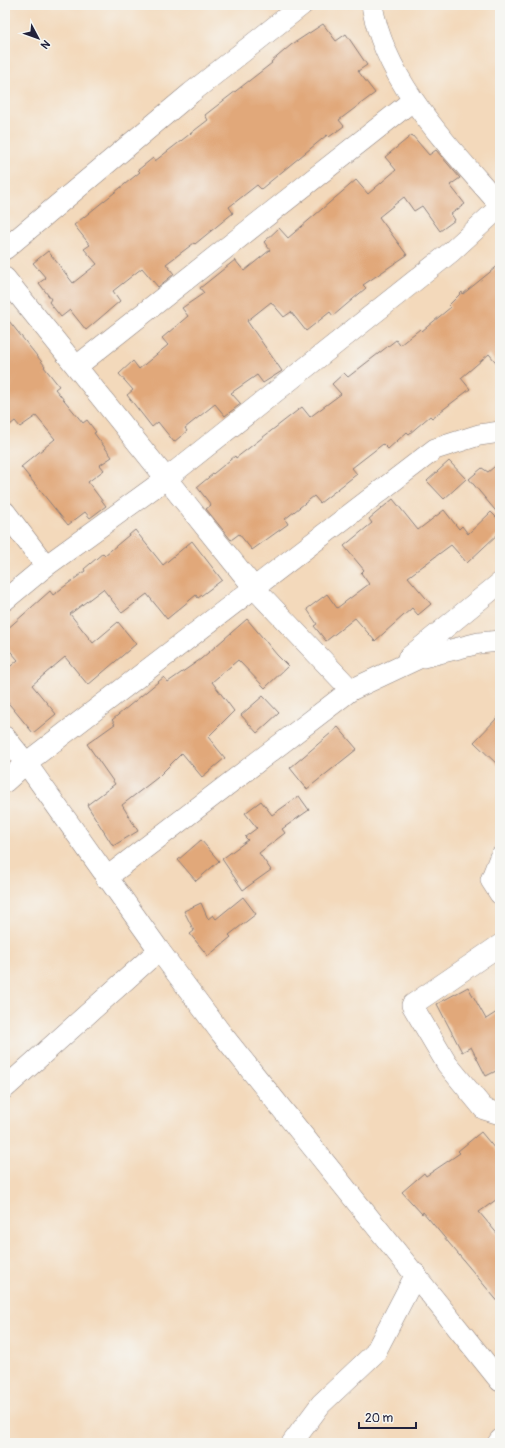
<svg xmlns="http://www.w3.org/2000/svg" width="505" height="1448" font-family="Pangolin,sans-serif">
<rect width="100%" height="100%" fill="#f6f6f2"/>
<filter id="ink" filterUnits="userSpaceOnUse"><feTurbulence type="fractalNoise" baseFrequency=".025" numOctaves="2"/><feDisplacementMap in="SourceGraphic" scale="8" xChannelSelector="R" yChannelSelector="G"/><feConvolveMatrix kernelMatrix="1 2 1 2 8 2 1 2 1" color-interpolation-filters="sRGB"/></filter>
<filter id="wash" filterUnits="userSpaceOnUse"><feTurbulence type="fractalNoise" baseFrequency=".012" numOctaves="4" result="noise"/><feDisplacementMap in="SourceGraphic" scale="16" xChannelSelector="R" yChannelSelector="G"/><feGaussianBlur stdDeviation="0.9" result="paint"/><feColorMatrix in="noise" values="0 0 0 0 0 0 0 0 0 0 0 0 0 0 0 0 0 1.4 0 .05"/><feComposite in="paint" operator="in"/></filter>
<g filter="url(#wash)">
<rect width="100%" height="100%" fill="#f3d9bb"/>
<g id="blocks">
<g fill="#e1a87a">
<path d="M323,24l13,17 10,-7 21,31 -9,6 17,22 -36,27 5,6 -15,11 -2,-2 -66,54 -4,-4 -28,22 4,6 -38,31 -1,-1 -28,21 8,10 -16,13 -16,-19 -29,23 7,10 -34,29 -16,-20 -9,7 -12,-15 2,-3 -12,-16 7,-5 -13,-15 15,-12 25,32 24,-19 -13,-15 6,-4 -16,-20 66,-53 -2,-2 15,-12 2,3 53,-41 -3,-5 67,-52 -1,-1 20,-17z"/>
<path d="M412,135l17,20 7,-5 24,28 -10,7 15,19 -14,10 4,6 -15,11 -18,-25 -8,5 -10,-14 -25,20 28,38 -44,30 3,3 -33,28 -3,-4 -24,19 -15,-19 -7,5 -13,-15 -24,19 35,50 -19,12 -6,-8 -26,18 10,11 -3,2 -13,10 -10,-12 -30,24 2,3 -13,11 -16,-20 -6,5 -25,-32 6,-5 -14,-16 14,-13 6,8 29,-24 -6,-7 26,-22 -6,-8 22,-15 -4,-5 35,-28 9,11 26,-21 -6,-8 15,-14 9,10 68,-58 12,14 28,-24 -11,-13z"/>
<path d="M500,264v103l-11,-13 -28,24 9,11 -38,29 -2,-2 -21,18 -2,-2 -19,17 -5,-5 -31,24 5,6 -37,29 -6,-7 -29,23 3,5 -36,26 -13,-16 -8,6 -25,-31 5,-4 -14,-18 38,-31 1,2 66,-51 8,10 31,-23 -9,-10 12,-11 4,4 48,-37 4,5 20,-16 2,2 29,-24 -2,-2 13,-13 1,2z"/>
<path d="M5,316l40,50 -1,1 15,19 -4,3 28,34 4,-3 9,12 -2,1 18,24 -12,8 4,5 -16,12 18,24 -16,12 -5,-6 -17,13 -47,-58 34,-28 -19,-23 -16,11 -5,-6 -10,8z"/>
<path d="M449,461l17,18 -22,20 -17,-18z"/>
<path d="M500,462v54l-31,-37 13,-11 6,4z"/>
<path d="M393,499l25,31 26,-20 15,19 3,-3 6,8 23,-22 9,9v11l-33,31 -16,-18 -43,32 23,27 -13,11 -6,-7 -37,33 -20,-23 -29,23 -12,-15 3,-2 -10,-15 20,-15 10,14 32,-24 -8,-11 3,-3 -20,-24 28,-23 -3,-4z"/>
<path d="M135,530l28,35 29,-24 30,39 -24,18 -2,-3 -29,24 -20,-25 -25,19 -19,-24 -33,25 23,29 25,-21 18,22 -48,41 -23,-28 -33,28 24,29 -23,19 -28,-34v-28l13,-11 -13,-15v-14l45,-40 3,4 32,-24 -1,-2 19,-16 2,2z"/>
<path d="M247,619l30,36 11,11 -23,22 -27,-28 -26,22 22,29 -26,26 17,21 -23,19 -20,-24 -25,25 -35,27 16,26 -25,15 -26,-41 28,-21 -28,-40 28,-20 -3,-4 52,-43 4,5 33,-23z"/>
<path d="M263,696l16,17 -22,20 -16,-18z"/>
<path d="M500,715v52l-26,-25z"/>
<path d="M338,727l19,22 -50,40 -17,-21z"/>
<path d="M299,796l10,14 -27,19 3,4 -26,20 12,17 -28,20 -21,-31 26,-19 -3,-3 12,-9 -12,-15 16,-12 11,14z"/>
<path d="M201,840l18,21 -23,20 -18,-21z"/>
<path d="M243,897l13,17 -27,21 2,2 -23,19 -18,-22 4,-3 -10,-20 17,-8 7,16 5,-4 3,4z"/>
<path d="M468,987l18,32 14,-9v59l-14,7 -15,-29 -9,5 -25,-48z"/>
<path d="M481,1132l19,23v42l-21,15 21,25v67l-77,-92 -1,2 -20,-22 22,-19 2,3 34,-23 -2,-2z"/>
</g>
</g>
</g>
<g filter="url(#ink)">
<use href="#blocks" fill-opacity="0" stroke="#8a7e7b" stroke-width="1"/>
<g fill="none" stroke-linecap="round" stroke-linejoin="round">
<g stroke="#8a7e7b" stroke-width="22">
<g id="minor">
<path d="M372,5c13,78 78,142 128,200"/>
<path d="M5,249l186,-156 111,-88"/>
<path d="M5,278l250,311 96,101"/>
<path d="M77,366l335,-265"/>
<path d="M5,512l41,54"/>
<path d="M5,600l41,-34 121,-88 284,-226 49,-45"/>
<path d="M408,658l92,-75"/>
<path d="M5,737l21,26 133,187 62,83 279,348"/>
<path d="M5,782l21,-19 409,-314 44,-14 21,-3"/>
<path d="M500,857l-9,23 9,14"/>
<path d="M106,878l245,-188 68,-32 60,-15 21,-2"/>
<path d="M500,945l-88,60 35,59 37,45 16,5"/>
<path d="M5,1088l154,-138"/>
<path d="M292,1443l29,-39 54,-51 41,-79"/>
<path d="M498,1443l2,-3"/>
</g>
</g>
<use href="#minor" stroke="#fff" stroke-width="21"/>
</g>
</g>
<rect width="505" height="1448" fill="none" stroke="#f6f6f2" stroke-width="20"/>
<g transform="translate(38 38) rotate(131)" stroke="#f6f6f2" stroke-width="3" paint-order="stroke">
<path d="M0-3L7 15L0 10L-7 15Z" fill="#22223b"/>
<text y="-6" font-size="11" font-weight="bold" text-anchor="middle" fill="#22223b">N</text>
</g>
<path d="M359 1422v6h57v-6" fill="none" stroke="#22223b" stroke-width="2"/>
<text x="365" y="1422" font-size="12" fill="#22223b" stroke="#f6f6f2" stroke-width="3" paint-order="stroke">20 m</text>
</svg>
